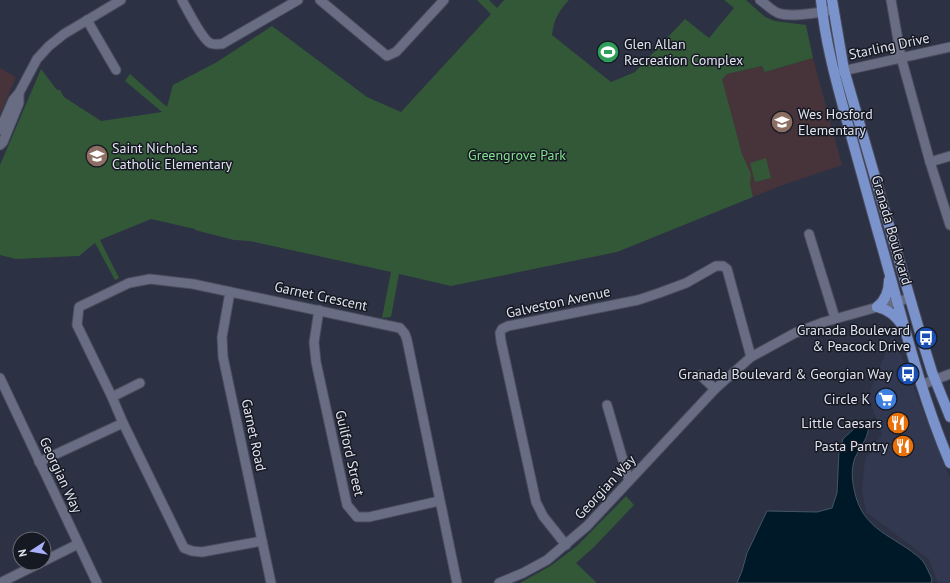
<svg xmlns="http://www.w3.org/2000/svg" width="950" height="583" font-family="'PT Sans',sans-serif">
<rect width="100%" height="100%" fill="#2c3144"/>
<path fill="#333851" d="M893,335l57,143v105h-12l-9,-24 -63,-47 -4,-23 3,-29 17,-26 -14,-38z"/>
<g fill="#47333a">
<path d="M813,58l29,107 -62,21 -27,11 -32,-118 6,-5 35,-8 3,6z"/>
<path d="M0,68l16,9 -16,38z"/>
</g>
<g fill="#325837">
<path d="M477,0h12l8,8 7,-8h65c-11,12 -15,19 -17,35l59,47 24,-10 50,-53 24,19 25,-30 -10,-8h22l19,17 10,4 31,4 7,33 -48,14 -3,-6 -35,8 -5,5 20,75 9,20 -1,10 3,13 -136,55 -166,34 -52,-12 -8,43 -9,1 9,-46 -141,-31 -16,-1 -39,-10v-1l-44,-10 -51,21 19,38 -4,2 -20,-37 -16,13 -63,3 -16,-4v-90l41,-96 16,21h3l4,7 37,24 61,-9 -37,-31 5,-7 37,33 6,-22 44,-23 55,-36 95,71 34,15 90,-98z"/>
<path d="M766,158l5,20 -16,4 -5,-19z"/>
<path d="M626,496l8,9 -39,41 -19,17 21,20h-77l32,-18 26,-20z"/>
</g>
<path fill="#001929" stroke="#435665" d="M868,422c3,14 -8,24 -13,36 -4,10 -3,21 -1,31 8,43 41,46 68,71 4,5 7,13 10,19l-1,4h-194l5,-12 5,-18 20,-42 50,1 15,-4 5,-15 2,-42 4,-12 16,-15z"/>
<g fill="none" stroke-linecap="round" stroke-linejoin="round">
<g stroke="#4a4d5d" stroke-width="11">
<g id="minor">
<path d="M182,0c5,9 20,39 28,43 3,2 9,1 12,1l76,-44"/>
<path d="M320,0l67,56 9,-4 48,-52"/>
<path d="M760,0c6,4 11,10 18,13 14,5 41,-1 56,-3"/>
<path d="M891,0l10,57 29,105 20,63"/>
<path d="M87,20l29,50"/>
<path d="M838,72l112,-25"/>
<path d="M0,130l13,-30 6,-7 18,-34 12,-13 15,-12 57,-34"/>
<path d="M0,145l3,-3 16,-39v-10"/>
<path d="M930,162l20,-6"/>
<path d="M809,234l26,84"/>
<path d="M230,292l-8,45 1,20 48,226"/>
<path d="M319,310l-5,32 2,20 31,143 10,12h12l70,-16"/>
<path d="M700,375l15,14"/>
<path d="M0,378l97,205"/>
<path d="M921,385l29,-11"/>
<path d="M112,397l28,-14"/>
<path d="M607,405l22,76"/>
<path d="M39,462l84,-39"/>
<path d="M262,541l-60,11 -10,-1 -8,-3 -61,-125 -11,-26 -35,-72 2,-18 50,-24 21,-4 43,5 207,44 5,6 2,6 50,243"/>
<path d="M566,545l-23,-29 -7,-14 -35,-161 -1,-8 2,-4 6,-3 130,-26 21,-7 27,-10 30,-17h7l4,3 24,88"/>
<path d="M44,561l34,-17"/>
<path d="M0,583l40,-20"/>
<path d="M499,583l24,-10 24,-13 40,-34 128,-137 36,-32 44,-24 29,-11 86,-24"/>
</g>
</g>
<g stroke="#4a4d5d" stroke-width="12">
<g id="major">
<path d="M821,0c4,41 15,81 26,121 10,36 20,72 30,108 23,79 41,159 73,234"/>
<path d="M832,0l12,70 79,273 9,29 18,45"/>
<path d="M877,307c12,3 18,8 25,18"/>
<path d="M877,307c9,-7 12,-16 12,-27"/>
</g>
</g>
<use href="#minor" stroke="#686d83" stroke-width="9"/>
<use href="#major" stroke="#7b93cc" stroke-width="10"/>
</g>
<defs>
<g id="stadium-disc" transform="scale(1.15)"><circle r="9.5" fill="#2e9e5b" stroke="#171922"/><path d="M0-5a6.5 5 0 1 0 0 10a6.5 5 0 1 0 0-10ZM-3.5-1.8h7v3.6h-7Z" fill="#fff"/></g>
<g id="school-disc" transform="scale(1.15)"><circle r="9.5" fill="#8d6e63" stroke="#171922"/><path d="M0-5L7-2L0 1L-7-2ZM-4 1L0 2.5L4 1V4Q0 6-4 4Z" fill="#fff"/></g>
<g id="bus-disc" transform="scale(1.15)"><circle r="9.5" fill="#1a4fb4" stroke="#171922"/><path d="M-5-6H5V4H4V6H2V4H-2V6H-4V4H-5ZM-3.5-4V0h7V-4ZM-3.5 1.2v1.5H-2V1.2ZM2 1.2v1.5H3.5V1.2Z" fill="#fff"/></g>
<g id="supermarket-disc" transform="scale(1.15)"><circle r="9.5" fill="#3f7fe0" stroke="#171922"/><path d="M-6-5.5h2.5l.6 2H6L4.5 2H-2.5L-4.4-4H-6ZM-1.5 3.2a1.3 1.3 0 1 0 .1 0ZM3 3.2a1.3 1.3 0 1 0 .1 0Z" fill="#fff"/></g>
<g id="restaurant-disc" transform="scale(1.15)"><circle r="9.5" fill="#e8710a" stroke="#171922"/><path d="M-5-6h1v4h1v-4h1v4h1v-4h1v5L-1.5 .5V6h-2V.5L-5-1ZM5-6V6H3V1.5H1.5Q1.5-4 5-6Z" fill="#fff"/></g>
</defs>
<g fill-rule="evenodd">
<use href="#stadium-disc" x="608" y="52"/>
<use href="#school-disc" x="782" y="122"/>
<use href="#school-disc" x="97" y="156"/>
<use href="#bus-disc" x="926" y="338"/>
<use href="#bus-disc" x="908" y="374"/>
<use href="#supermarket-disc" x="886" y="399"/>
<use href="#restaurant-disc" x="898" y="423"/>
<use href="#restaurant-disc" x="903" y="446"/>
</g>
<g text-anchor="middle" stroke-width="3" stroke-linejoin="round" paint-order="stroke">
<g font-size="14" fill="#e0e4f0" stroke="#171922" text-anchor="end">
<text x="624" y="49" text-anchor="start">Glen Allan<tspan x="624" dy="16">Recreation Complex</tspan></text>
<text x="798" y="119" text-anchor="start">Wes Hosford<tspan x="798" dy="16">Elementary</tspan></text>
<text x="112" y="153" text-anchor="start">Saint Nicholas<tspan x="112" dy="16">Catholic Elementary</tspan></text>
<text x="910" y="335">Granada Boulevard<tspan x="910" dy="16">&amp; Peacock Drive</tspan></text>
<text x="892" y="379">Granada Boulevard &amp; Georgian Way</text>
<text x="870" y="404">Circle K</text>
<text x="882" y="428">Little Caesars</text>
<text x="888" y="451">Pasta Pantry</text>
</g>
<g font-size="14" fill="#e0e4f0" stroke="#171922">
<text transform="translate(889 46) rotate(-12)" y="5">Starling Drive</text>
<text transform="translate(892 230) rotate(74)" y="5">Granada Boulevard</text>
<text transform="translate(321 296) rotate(12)" y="5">Garnet Crescent</text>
<text transform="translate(558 302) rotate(-12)" y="5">Galveston Avenue</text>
<text transform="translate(254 435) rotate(78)" y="5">Garnet Road</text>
<text transform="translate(350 453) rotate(77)" y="5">Guilford Street</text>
<text transform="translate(61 475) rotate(65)" y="5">Georgian Way</text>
<text transform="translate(605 487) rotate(-47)" y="5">Georgian Way</text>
</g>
<g font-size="14" fill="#82e08f" stroke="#171922">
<text x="517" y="160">Greengrove Park</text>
</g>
</g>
<g transform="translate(32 551) rotate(258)"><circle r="19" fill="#171922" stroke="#676a74"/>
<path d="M0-3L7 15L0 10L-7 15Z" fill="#a8b0fc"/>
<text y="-6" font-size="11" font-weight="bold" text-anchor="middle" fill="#e0e4f0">N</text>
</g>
</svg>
